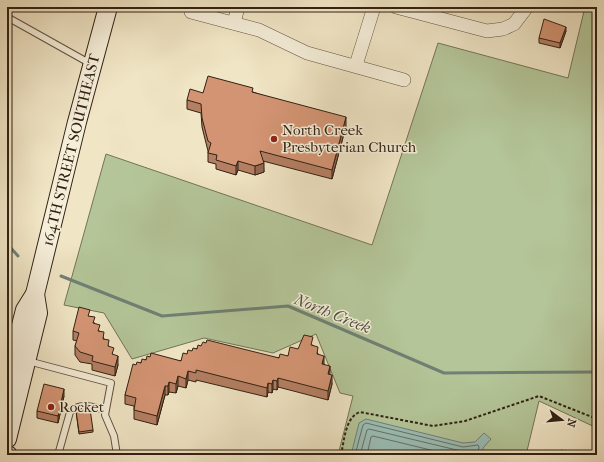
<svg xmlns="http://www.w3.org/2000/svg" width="604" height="462" font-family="'IM FELL French Canon',serif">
<rect width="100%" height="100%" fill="#f0e5c5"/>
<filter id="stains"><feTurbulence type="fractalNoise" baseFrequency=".005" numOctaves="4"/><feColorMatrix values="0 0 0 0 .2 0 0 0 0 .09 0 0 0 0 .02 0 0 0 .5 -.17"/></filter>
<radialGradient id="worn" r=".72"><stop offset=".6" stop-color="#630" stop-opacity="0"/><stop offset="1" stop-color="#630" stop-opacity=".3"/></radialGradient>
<path fill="#b4c699" stroke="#727456" d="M585,7h12v421l-58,-27 -13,54h-188l15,-59 -13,-3 -24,-59 -43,19 -69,-15 -72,21 -28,-46 -40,-8 42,-151 266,91 66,-202 130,35z"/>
<path fill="#9abfb7" stroke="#708075" d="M366,419l97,24 12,-1 9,-9 7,6 -8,9 -1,7h-131l8,-32z"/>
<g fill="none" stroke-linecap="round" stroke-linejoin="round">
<g stroke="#667065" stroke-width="1">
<path d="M355,455l8,-30 3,-2 97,24 15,-2 1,2 -1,8"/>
<path d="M360,455l7,-25 2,-1 92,22 11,1 1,3"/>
<path d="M367,455l4,-18 2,-1 78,19"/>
</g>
<g stroke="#708075" stroke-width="3">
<path d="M7,239l3,8 8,9"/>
<path d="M61,276l101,40 126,-10 156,67 153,-1"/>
</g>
<g stroke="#615240" stroke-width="8">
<g id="lane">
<path d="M7,17l84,47"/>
<path d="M28,361l83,22 -6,32 9,21 3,19"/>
<path d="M58,455l12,-43c10,-10 23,-5 35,-2"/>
</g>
</g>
<g stroke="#615240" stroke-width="14">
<g id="street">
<path d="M396,7l91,24 16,-2 11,-5 13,-17"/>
<path d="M191,12l68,18 48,23 97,27"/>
<path d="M234,23l4,-16"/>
<path d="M356,65l18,-58"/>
</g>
</g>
<g stroke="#312113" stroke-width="20">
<g id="secondary">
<path d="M7,380l18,-70 10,-16 42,-172 31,-115"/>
<path d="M7,439l31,-126 -3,-19"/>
<path d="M7,455h1"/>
</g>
</g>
<path stroke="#312113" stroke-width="2" stroke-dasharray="3 2" stroke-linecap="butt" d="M341,455c3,-13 4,-38 19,-43l73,14 32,-5 74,-25 58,23"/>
<use href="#lane" stroke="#f5eed9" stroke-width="6"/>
<use href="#street" stroke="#f5eed9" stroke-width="13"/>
<use href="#secondary" stroke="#f5eed9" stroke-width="18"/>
</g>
<g fill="#b57f63" stroke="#312113">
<path d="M566,31l-6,17 -21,-5v-5z"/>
<path d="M253,92l93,34 -14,53 -69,-18 1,11 -9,3 -17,-5 -2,5 -20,-6v-5l-8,-2v-11l-6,-24 -1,-14 -14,-4v-9z"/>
<path d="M90,316l19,31 9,18 -3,11 -23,-6v-6l-12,-2 -5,-7v-9l2,-5 -4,-1v-9z"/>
<path d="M313,345l11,19 6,11 2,9 -4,16 -50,-13 -1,3 -4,-1 -1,4 -4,-1 -1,5 -71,-17v2l-8,-2 -2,8 -8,-2 -2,7 -7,-1 -1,3h-3l-8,30 -23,-6v-13l-9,-2v-9l11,-30 14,-8 31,4 6,-7 14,-8 78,12 9,-2 10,-7z"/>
<path d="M64,396l-6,27 -21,-5v-7z"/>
<path d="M76,411l17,19v2l-14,2z"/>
</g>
<g fill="#946850" stroke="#312113">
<path d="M566,27v4l-6,17v-5z"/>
<path d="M346,117v9l-14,53v-9z"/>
<path d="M238,161v9l-2,5v-9z"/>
<path d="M264,163v9l-9,3v-9z"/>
<path d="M118,356v9l-3,11v-9z"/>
<path d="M324,356v9l-2,-1z"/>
<path d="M330,366v9l-2,-1z"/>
<path d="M188,371v9l-2,8v-9z"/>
<path d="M332,375v9l-4,16v-9z"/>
<path d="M178,376v10l-2,7v-9z"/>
<path d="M278,378v9l-1,3v-9z"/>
<path d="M273,380v9l-1,4v-9z"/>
<path d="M169,382v10l-1,3v-9z"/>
<path d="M268,383v9l-1,5v-9z"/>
<path d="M165,386v9l-8,30v-9z"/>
<path d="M64,389v7l-6,27v-7z"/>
</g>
<g fill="#d39473" stroke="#312113">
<path d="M544,19l22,8 -6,16 -21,-5z"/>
<path d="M208,76l45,12 -1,4 94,25 -14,53 -72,-19 4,12 -9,3 -17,-5 -2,5 -20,-6 1,-5 -9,-2 3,-10 -3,-2 -6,-23 -1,-14 -14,-4 3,-11 13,4z"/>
<path d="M79,307l11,3 -2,6 7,1 -2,6 7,2 -2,6 6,1 -1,7 6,1 -1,6 6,2 -2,6 6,2 -3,11 -23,-6 1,-5 -13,-4 -5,-6 4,-13 -6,-2z"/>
<path d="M304,335l9,2 -2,8 7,2 -1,7 7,2 -2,8 8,2 -2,8 4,1 -4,16 -50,-13 -1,3 -4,-1 -1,4 -4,-1 -1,5 -71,-18v3l-8,-2 -2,8 -8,-3 -2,8 -7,-2 -1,4h-3l-8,30 -23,-6 2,-12 -11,-3 8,-31 3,1 1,-3 4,1 1,-4 4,1 1,-4 3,1 1,-4 30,8 2,-8 4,1 1,-4 4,1 1,-3 4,1 1,-4 3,1 2,-4 3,1 1,-3 72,18 1,-4 8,2 2,-9 8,2z"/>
<path d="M44,384l20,5 -6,27 -21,-5z"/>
<path d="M83,408l7,1 3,21 -14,2 -3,-21z"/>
<path d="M561,450l19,5h-20z"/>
</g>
<g fill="#8f2418" stroke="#f5eed9" stroke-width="1.5">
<circle cx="274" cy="139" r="4"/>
<circle cx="51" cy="407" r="4"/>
</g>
<g text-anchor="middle" stroke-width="3" stroke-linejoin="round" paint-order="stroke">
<g font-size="15" fill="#312113" stroke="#f5eed9" text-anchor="start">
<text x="282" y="135">North Creek<tspan x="282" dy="17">Presbyterian Church</tspan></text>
<text x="59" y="412">Rocket</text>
</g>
<g font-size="15" fill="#312113" stroke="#f5eed9">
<text transform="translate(71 150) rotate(-76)" y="5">164TH STREET SOUTHEAST</text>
</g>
<g font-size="16" font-style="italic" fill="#505044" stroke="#f5eed9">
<text transform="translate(333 313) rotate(22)" y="6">North Creek</text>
</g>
</g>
<rect width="604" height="462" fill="none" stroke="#f0e5c5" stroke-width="24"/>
<rect x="8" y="8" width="588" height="446" fill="none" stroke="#312113" stroke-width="2"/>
<rect x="12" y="12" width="580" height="438" fill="none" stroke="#312113"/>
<g transform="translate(562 420) rotate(106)" stroke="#f5eed9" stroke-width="3" paint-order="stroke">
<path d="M0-3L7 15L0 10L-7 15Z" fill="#312113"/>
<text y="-6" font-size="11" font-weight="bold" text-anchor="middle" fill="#312113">N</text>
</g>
<rect width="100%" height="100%" filter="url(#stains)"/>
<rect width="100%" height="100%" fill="url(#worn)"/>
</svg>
